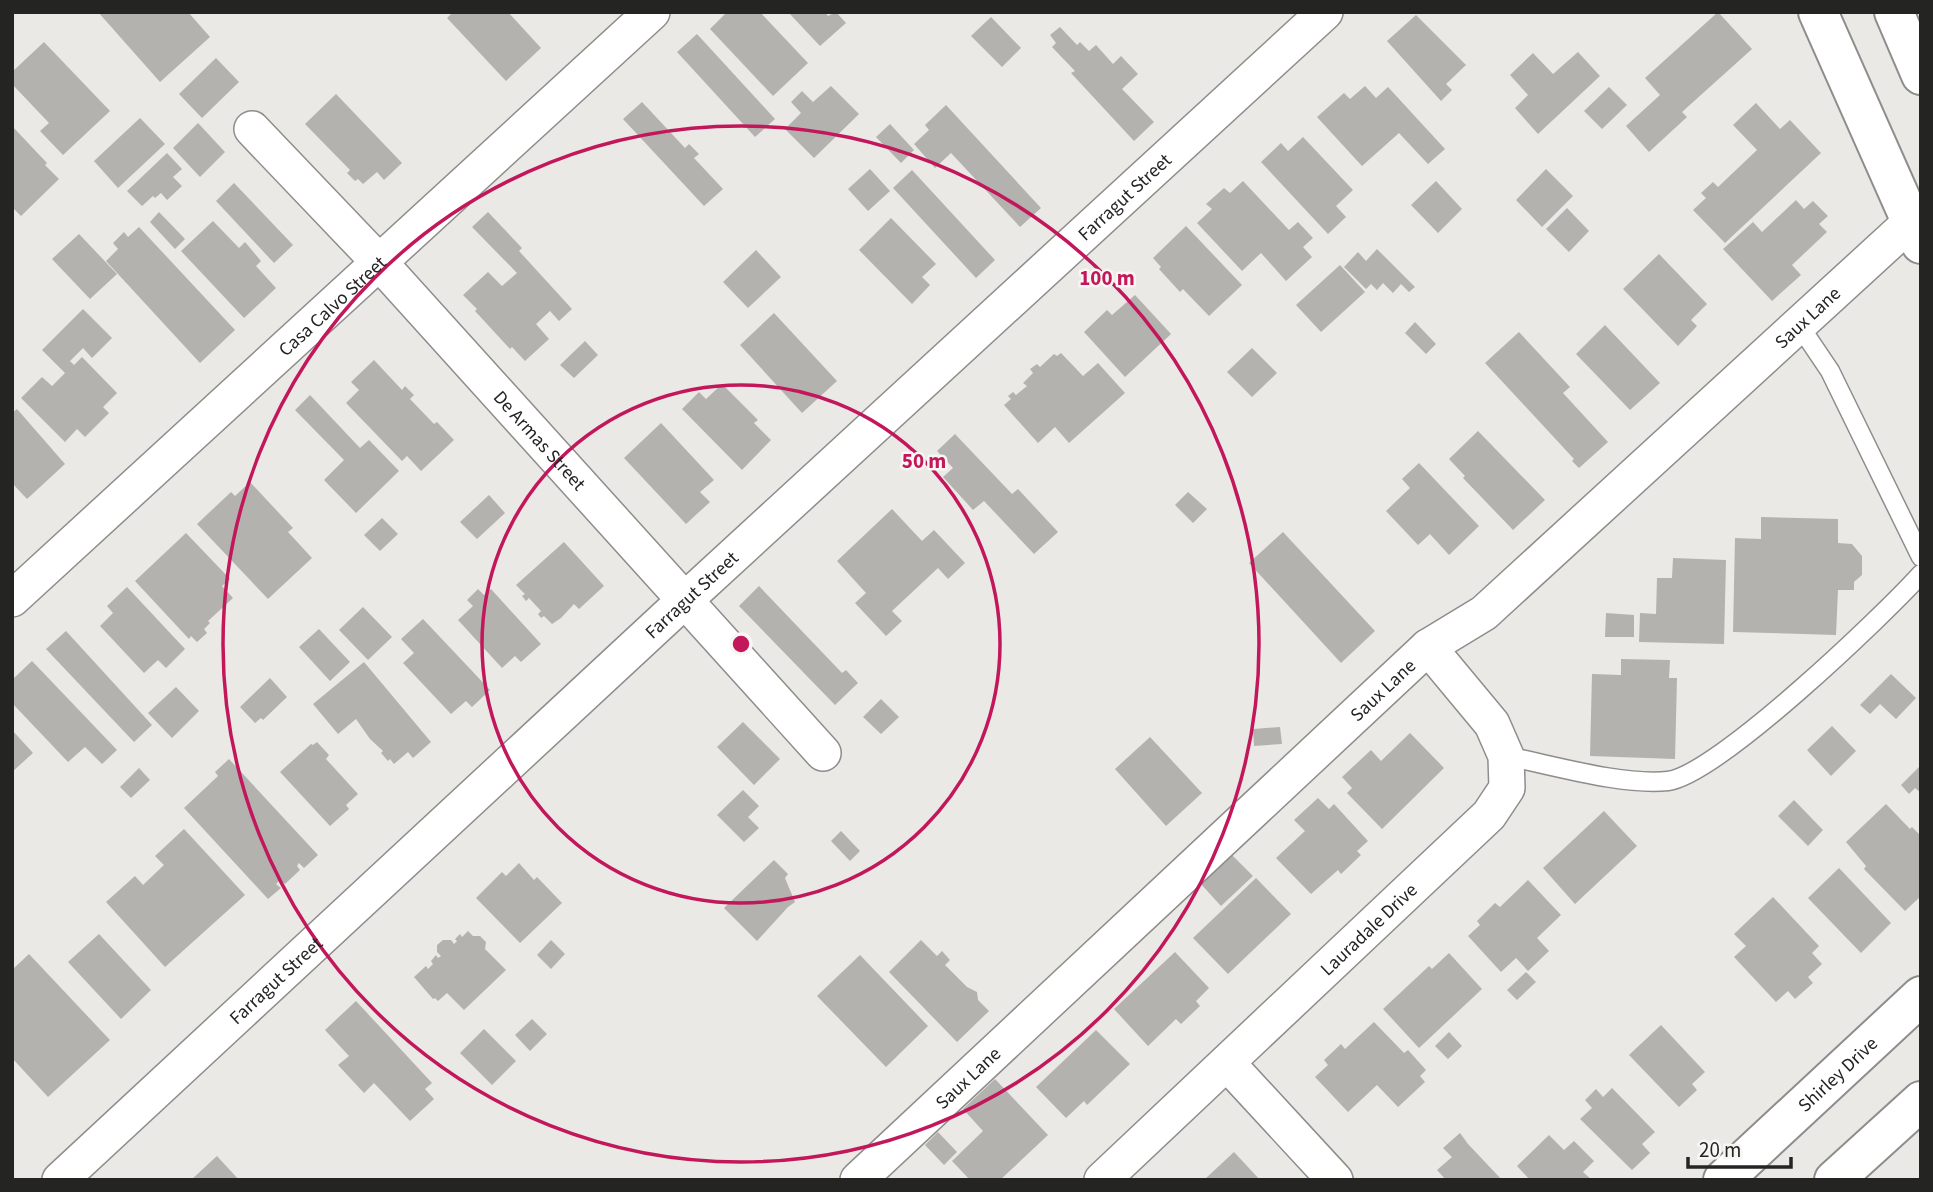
<svg xmlns="http://www.w3.org/2000/svg" width="1933" height="1192" font-family="'Source Sans 3',sans-serif">
<rect width="100%" height="100%" fill="#ebe9e6"/>
<g fill="#b4b2af">
<path d="M98,12h90l22,25 -50,45z"/>
<path d="M453,12h55l33,36 -35,33 -59,-63z"/>
<path d="M727,12h33l48,51 -35,33 -63,-67z"/>
<path d="M788,12h37l3,4 8,-4 10,11 -26,23z"/>
<path d="M1718,12l34,37 -70,63 5,5 -38,35 -23,-26 34,-31 -15,-17z"/>
<path d="M1416,15l50,50 -20,19 6,6 -11,11 -54,-60z"/>
<path d="M991,17l30,31 -19,19 -31,-31z"/>
<path d="M1060,27l17,18 3,-3 9,9 7,-6 17,19 8,-8 17,18 -16,15 32,33 -20,19 -63,-68 4,-2 -23,-24 4,-4 -6,-8z"/>
<path d="M697,34l78,85 -20,18 -78,-85z"/>
<path d="M44,42l66,69 -47,44 -23,-24 9,-8 -37,-39v-12z"/>
<path d="M1578,52l22,24 -62,58 -23,-26 13,-13 -18,-20 23,-22 20,21z"/>
<path d="M216,58l23,24 -37,36 -23,-24z"/>
<path d="M831,86l28,28 -45,44 -29,-29 16,-16 -10,-11 11,-11 11,11z"/>
<path d="M1365,86l11,12 12,-11 57,62 -17,15 -29,-31 -37,33 -45,-49 27,-24 6,6z"/>
<path d="M1609,87l18,18 -25,24 -18,-18z"/>
<path d="M336,94l66,69 -18,17 -7,-8 -14,12 -5,-5 -3,2 -8,-8 3,-3 -45,-46z"/>
<path d="M642,102l43,46 4,-4 10,10 -5,4 29,31 -19,17 -81,-87z"/>
<path d="M1756,103l24,26 10,-9 31,33 -96,90 -32,-33 13,-12 -5,-5 12,-11 5,5 39,-37 -24,-25z"/>
<path d="M946,105l95,103 -21,19 -69,-74 -16,15 -21,-24 15,-14 -4,-5z"/>
<path d="M140,118l25,26 -47,44 -24,-27z"/>
<path d="M198,123l27,29 -25,25 -27,-29z"/>
<path d="M890,124l24,26 -13,13 -25,-26z"/>
<path d="M12,126l35,37 -2,2 14,14 -38,37 -9,-9z"/>
<path d="M1303,137l50,53 -17,16 10,11 -18,17 -67,-72 20,-19 7,8z"/>
<path d="M167,153l15,16 -9,8 9,9 -15,14 -6,-7 -6,5 -2,-2 -11,10 -15,-15z"/>
<path d="M870,169l20,22 -22,20 -20,-22z"/>
<path d="M1546,169l27,27 -31,31 -26,-27z"/>
<path d="M912,170l83,90 -19,18 -83,-90z"/>
<path d="M1243,181l46,49 9,-8 15,16 -10,9 9,10 -26,24 -25,-28 -19,18 -45,-48 15,-14 -6,-5 18,-16 6,5z"/>
<path d="M1436,181l26,28 -24,24 -27,-28z"/>
<path d="M234,183l59,62 -19,18 -58,-62z"/>
<path d="M1796,200l8,9 9,-8 15,15 -9,8 8,8 -35,33 9,10 -29,26 -49,-52 30,-27 9,10z"/>
<path d="M1567,208l22,23 -20,21 -23,-23z"/>
<path d="M159,212l26,27 -10,10 -25,-27z"/>
<path d="M488,212l34,36 -3,3 53,58 -13,12 -9,-10 -14,13 13,15 -24,22 -13,-14 -2,2 -35,-38 2,-2 -14,-14 25,-23 14,14 15,-13 -45,-46z"/>
<path d="M891,218l45,46 -14,13 8,8 -18,19 -53,-54z"/>
<path d="M213,221l26,27 6,-6 16,19 -5,5 20,22 -32,30 -63,-67z"/>
<path d="M1186,226l56,59 -33,31 -26,-27 -3,3 -21,-23 2,-2 -8,-9z"/>
<path d="M139,227l96,103 -35,33 -94,-102 12,-12 -5,-6 11,-11 4,5z"/>
<path d="M79,234l38,40 -27,25 -38,-40z"/>
<path d="M1377,249l38,38 -6,5 -8,-8 -8,9 -10,-10 -6,7 -6,-6 -5,5 -22,-22 14,-15 8,9z"/>
<path d="M756,250l25,27 -33,31 -25,-26z"/>
<path d="M1659,254l48,50 -16,16 6,6 -19,20 -55,-57z"/>
<path d="M1340,265l25,27 -44,40 -25,-27z"/>
<path d="M1135,295l36,39 -46,43 -41,-45 23,-22 5,5z"/>
<path d="M83,309l29,29 -20,20 -9,-10 -13,13 4,4 8,-8 35,36 -14,14 6,6 -24,24 -8,-8 -12,13 -44,-44 21,-21 10,9 13,-13 -23,-23z"/>
<path d="M774,313l63,68 -35,32 -62,-68z"/>
<path d="M1415,322l21,22 -10,10 -21,-21z"/>
<path d="M1605,325l55,58 -30,27 -54,-56z"/>
<path d="M1519,332l51,55 -7,6 45,49 -29,26 -7,-7 2,-2 -89,-96z"/>
<path d="M585,341l13,14 -24,23 -14,-13z"/>
<path d="M1252,348l25,25 -25,24 -25,-25z"/>
<path d="M1061,353l22,23 15,-13 27,30 -56,50 -14,-16 -17,16 -34,-38 7,-6 -3,-3 5,-4 3,3 11,-9 -4,-3 10,-10 -3,-4 7,-5 3,3 14,-13 3,2z"/>
<path d="M374,360l28,30 3,-4 9,9 -4,4 24,25 3,-2 17,18 -33,31 -14,-15 -5,5 -56,-58 13,-13 -8,-8z"/>
<path d="M722,384l36,36 -4,3 17,17 -29,30 -60,-61 17,-17 7,7z"/>
<path d="M310,395l50,53 9,-8 30,31 -43,42 -32,-33 20,-20 -49,-50z"/>
<path d="M17,409l48,55 -38,35 -15,-16v-70z"/>
<path d="M661,423l53,57 -14,12 10,10 -24,22 -62,-66z"/>
<path d="M1478,431l67,69 -32,30 -50,-52 2,-2 -16,-17z"/>
<path d="M955,434l57,60 6,-5 40,43 -24,22 -50,-53 -11,9 -30,-33 10,-9 -16,-17z"/>
<path d="M1419,463l60,63 -30,29 -19,-21 -12,11 -32,-34 24,-23 -8,-9z"/>
<path d="M250,482l43,46 -5,4 24,26 -44,41 -71,-75 34,-32 4,4z"/>
<path d="M1188,492l19,17 -14,14 -18,-18z"/>
<path d="M489,495l16,18 -28,26 -17,-17z"/>
<path d="M892,509l30,32 12,-11 31,33 -17,16 -10,-11 -46,43 10,10 -16,15 -31,-33 11,-10 -29,-32z"/>
<path d="M1761,517l77,2v24l14,1 10,12v19l-8,7v8h-16l-2,45 -103,-3 2,-94 26,1z"/>
<path d="M382,518l16,16 -18,17 -16,-16z"/>
<path d="M1283,532l92,99 -34,32 -92,-100z"/>
<path d="M186,533l44,46 -8,7 11,12 -25,23 2,2 -6,6 3,4 -10,9 -6,-6 -2,3 -54,-58z"/>
<path d="M564,542l40,44 -25,23 -5,-5 -13,14 -9,6 -8,-8 -3,2 -3,-4 3,-3 -12,-13 -3,3 -4,-5 3,-2 -9,-9z"/>
<path d="M1673,558l53,2 -2,84 -85,-2 1,-29 16,1 1,-36h15z"/>
<path d="M759,586l83,87 4,-3 12,13 -23,22 -96,-99z"/>
<path d="M127,587l58,62 -19,19 -8,-8 -14,13 -44,-47 13,-13 -6,-7z"/>
<path d="M478,589l6,6 7,-6 50,55 -20,18 -6,-6 -13,12 -44,-48 15,-14 -6,-6z"/>
<path d="M363,607l29,30 -24,23 -29,-30z"/>
<path d="M1606,613l28,2v22h-29z"/>
<path d="M423,619l67,71 -18,17 -6,-6 -15,13 -48,-51 11,-10 -13,-14z"/>
<path d="M319,629l31,33 -20,19 -31,-34z"/>
<path d="M66,631l86,94 -18,17 -88,-93z"/>
<path d="M1621,659l49,1 -1,18h8l-2,81 -85,-3 2,-82 29,1z"/>
<path d="M32,661l85,89 -15,14 -17,-17 -17,15 -56,-59v-26l2,1z"/>
<path d="M364,662l67,80 -18,16 -5,-6 -14,12 -4,-5 -2,2 -7,-8 2,-2 -13,-12 -14,-20 -18,15 -25,-30z"/>
<path d="M1891,674l25,24 -20,21 -16,-15 -10,10 -10,-9z"/>
<path d="M270,678l17,19 -24,23 -2,-2 -6,5 -15,-16z"/>
<path d="M176,687l23,24 -27,27 -24,-25z"/>
<path d="M881,699l18,18 -18,17 -18,-17z"/>
<path d="M743,722l37,37 -26,26 -37,-38z"/>
<path d="M1832,726l24,25 -25,25 -24,-26z"/>
<path d="M1280,727l2,17 -28,2 -1,-17z"/>
<path d="M12,730l21,23 -21,19z"/>
<path d="M1410,733l34,35 -62,61 -35,-36 5,-5 -10,-11 29,-27 10,11z"/>
<path d="M1150,737l52,56 -36,33 -51,-57z"/>
<path d="M317,742l12,13 -3,4 32,35 -12,11 3,4 -19,17 -50,-54 31,-28 2,1z"/>
<path d="M229,759l89,96 -14,13 -5,-5 -2,3 3,4 -15,14 -5,-4 -4,4 5,4 -13,11 -84,-91 34,-32 -3,-4z"/>
<path d="M1921,765v28l-6,-5 -6,6 -8,-9z"/>
<path d="M139,768l11,12 -19,18 -11,-11z"/>
<path d="M743,790l16,16 -11,11 11,11 -15,14 -27,-27z"/>
<path d="M1318,798l11,11 5,-5 34,37 -11,10 4,4 -20,19 -3,-4 -27,24 -35,-36 29,-27 -11,-11z"/>
<path d="M1794,800l29,30 -15,16 -30,-30z"/>
<path d="M1886,804l24,25 2,-2 9,9v60l-16,15 -41,-42 2,-3 -20,-24z"/>
<path d="M1604,811l33,35 -62,58 -32,-36z"/>
<path d="M184,829l61,66 -80,72 -59,-65 29,-26 8,9 21,-20 -9,-9z"/>
<path d="M841,831l19,20 -10,10 -19,-20z"/>
<path d="M1231,854l22,22 -32,30 -21,-23z"/>
<path d="M774,860l14,14 -3,4 10,24 -7,5 -31,34 -33,-33z"/>
<path d="M519,863l15,17 3,-3 25,26 -42,40 -44,-45 26,-26 4,4z"/>
<path d="M1839,868l52,55 -30,30 -53,-55z"/>
<path d="M1256,878l35,36 -63,60 -35,-36z"/>
<path d="M1528,880l33,35 -24,23 12,13 -21,20 -12,-13 -15,14 -33,-36 12,-11 -3,-4 18,-18 5,4z"/>
<path d="M1773,897l46,49 -7,7 10,11 -14,13 5,6 -18,16 -7,-8 -12,11 -42,-45 12,-11 -12,-12z"/>
<path d="M468,931l5,5h7l6,6 -1,7 21,21 -42,40 -17,-17 -9,8 -3,-3 -2,1 -19,-22 12,-11 2,3 5,-5 -2,-3 5,-6 2,3 3,-2 -4,-4v-7l6,-5h8l3,4 3,-3 -2,-2 5,-5 2,3z"/>
<path d="M99,934l52,56 -30,29 -53,-57z"/>
<path d="M551,940l14,14 -14,15 -14,-14z"/>
<path d="M921,940l16,16 5,-5 8,9 -5,5 22,22 10,5 1,8 11,11 -32,31 -68,-70z"/>
<path d="M1175,952l34,36 -13,13 4,5 -19,18 -5,-5 -28,27 -34,-37z"/>
<path d="M1449,953l33,36 -63,59 -36,-39 46,-43 3,3z"/>
<path d="M29,954l81,86 -62,57 -36,-39v-88z"/>
<path d="M860,955l68,71 -42,41 -69,-71z"/>
<path d="M1526,972l10,10 -19,18 -10,-10z"/>
<path d="M356,1001l76,82 -7,6 9,10 -24,22 -36,-38 -10,10 -26,-28 11,-9 -24,-26z"/>
<path d="M532,1019l15,15 -17,17 -15,-16z"/>
<path d="M1374,1022l30,31 4,-3 18,20 -6,6 5,6 -27,25 -21,-22 -29,27 -33,-35 13,-12 -4,-5 17,-16 4,5z"/>
<path d="M1661,1025l44,47 -13,12 5,6 -18,17 -50,-52z"/>
<path d="M484,1029l32,32 -24,24 -32,-32z"/>
<path d="M1096,1030l34,34 -43,41 -3,-4 -18,17 -30,-31z"/>
<path d="M1449,1032l13,14 -14,13 -13,-13z"/>
<path d="M995,1079l53,56 -48,45h-30l-18,-19 31,-30 -20,-22z"/>
<path d="M1612,1088l43,44 -13,12 8,9 -18,17 -52,-51 12,-11 -7,-8 11,-11 7,8z"/>
<path d="M938,1132l19,20 -13,13 -19,-20z"/>
<path d="M1460,1133l8,11 34,36h-56l-9,-10 15,-13 -9,-9z"/>
<path d="M1549,1135l15,15 10,-9 20,20 -11,11 9,8h-62l-13,-14z"/>
<path d="M1234,1152l26,28h-56z"/>
<path d="M217,1156l22,24h-48z"/>
</g>
<g fill="none" stroke-linecap="round" stroke-linejoin="round">
<g stroke="#8f8d8b" stroke-width="21">
<g id="lane">
<path d="M1799,325l31,46 91,186"/>
<path d="M1506,756c46,9 117,30 162,25 49,-6 215,-165 253,-207"/>
</g>
</g>
<g stroke="#8f8d8b" stroke-width="38">
<g id="street">
<path id="s1" d="M252,129l127,133 444,491"/>
<path id="s2" d="M12,599l640,-587"/>
<path d="M1227,1063l108,117"/>
<path id="s3" d="M60,1180l625,-580 640,-588"/>
<path id="s4" d="M858,1180l570,-533 56,-34 427,-391 10,-6"/>
<path id="s5" d="M1102,1180l387,-365 18,-27 -1,-32 -14,-32 -64,-77"/>
</g>
</g>
<g stroke="#8f8d8b" stroke-width="42">
<g id="secondary">
<path d="M1818,12l103,232"/>
<path d="M1894,12l27,63"/>
<path id="s6" d="M1723,1180l198,-184"/>
<path d="M1834,1180l87,-79"/>
</g>
</g>
<use href="#lane" stroke="#fff" stroke-width="18"/>
<use href="#street" stroke="#fff" stroke-width="35"/>
<use href="#secondary" stroke="#fff" stroke-width="38"/>
</g>
<g fill="none" stroke="#c2185b" stroke-width="3.5">
<circle cx="741" cy="644" r="259"/>
<circle cx="741" cy="644" r="518"/>
</g>
<g text-anchor="middle" stroke-width="5" stroke-linejoin="round" paint-order="stroke">
<g font-size="19" fill="#242423" stroke="#f8f6f3">
<text dy="7" stroke="none"><textPath href="#s3" startOffset="1449">Farragut Street</textPath></text>
<text dy="7" stroke="none"><textPath href="#s2" startOffset="434">Casa Calvo Street</textPath></text>
<text dy="7" stroke="none"><textPath href="#s4" startOffset="1284">Saux Lane</textPath></text>
<text dy="7" stroke="none"><textPath href="#s1" startOffset="424">De Armas Street</textPath></text>
<text dy="7" stroke="none"><textPath href="#s3" startOffset="861">Farragut Street</textPath></text>
<text dy="7" stroke="none"><textPath href="#s4" startOffset="718">Saux Lane</textPath></text>
<text dy="7" stroke="none"><textPath href="#s5" startOffset="366">Lauradale Drive</textPath></text>
<text dy="7" stroke="none"><textPath href="#s3" startOffset="294">Farragut Street</textPath></text>
<text dy="7" stroke="none"><textPath href="#s6" startOffset="156">Shirley Drive</textPath></text>
<text dy="7" stroke="none"><textPath href="#s4" startOffset="150">Saux Lane</textPath></text>
</g>
</g>
<circle cx="741" cy="644" r="10" fill="#c2185b" stroke="#f8f6f3" stroke-width="3.5"/>
<g font-size="21" text-anchor="middle" font-weight="bold" fill="#c2185b" stroke="#f8f6f3" stroke-width="5" stroke-linejoin="round" paint-order="stroke">
<text x="1107" y="285">100 m</text>
<text x="924" y="468">50 m</text>
</g>
<rect width="1933" height="1192" fill="none" stroke="#242423" stroke-width="28"/>
<path d="M1688 1157v10h103v-10" fill="none" stroke="#242423" stroke-width="3.5"/>
<text x="1699" y="1157" font-size="21" fill="#242423" stroke="#f8f6f3" stroke-width="5" paint-order="stroke">20 m</text>
</svg>
